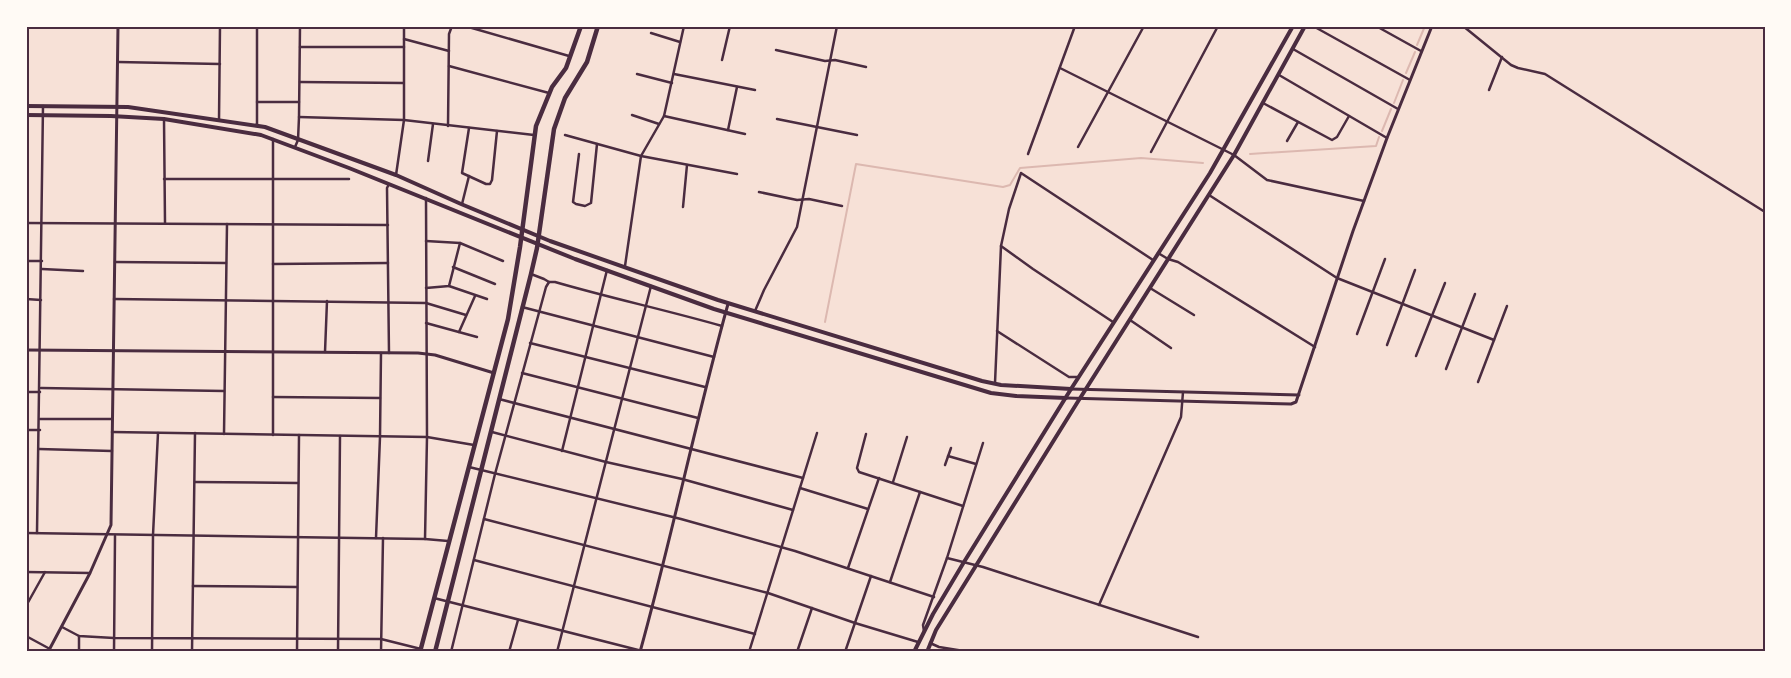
<svg xmlns="http://www.w3.org/2000/svg" width="1791" height="678" font-family="Commissioner,sans-serif">
<rect width="100%" height="100%" fill="#f7e1d7"/>
<g fill="none" stroke-linecap="round" stroke-linejoin="round">
<g stroke="#dcb8b0" stroke-width="2">
<path d="M1417,45l8,-19"/>
<path d="M1406,73l9,-21"/>
<path d="M1394,103l9,-23"/>
<path d="M1382,131l9,-22"/>
<path d="M1250,154l126,-8 3,-9"/>
<path d="M825,322l31,-158 147,23 7,-2 10,-17 121,-10 62,5"/>
</g>
<g stroke="#4a2c40" stroke-width="2.5">
<path d="M465,26l104,30"/>
<path d="M1313,26l97,54"/>
<path d="M1376,26l45,25"/>
<path d="M1463,26l48,39 7,3 27,6 220,138"/>
<path d="M651,33l29,9"/>
<path d="M404,39l45,12"/>
<path d="M26,44l1,-18"/>
<path d="M300,47h104"/>
<path d="M1293,49l105,60"/>
<path d="M776,50l49,11 10,-1 31,7"/>
<path d="M722,60l8,-34"/>
<path d="M118,62l102,2"/>
<path d="M449,66l100,27"/>
<path d="M1060,68l174,87 33,25 97,21"/>
<path d="M637,74l35,9"/>
<path d="M674,74l81,16"/>
<path d="M1279,75l108,63"/>
<path d="M300,82l103,1"/>
<path d="M1489,90l13,-33"/>
<path d="M257,102h42"/>
<path d="M1263,103l69,37 5,-3 12,-21"/>
<path d="M632,115l27,9"/>
<path d="M664,116l81,18"/>
<path d="M299,117l105,3 130,15"/>
<path d="M164,119l1,104"/>
<path d="M777,119l80,16"/>
<path d="M219,120l1,-94"/>
<path d="M257,125v-99"/>
<path d="M448,126l1,-92 3,-8"/>
<path d="M469,128l-7,45 24,11h4l2,-4 5,-49"/>
<path d="M728,130l9,-43"/>
<path d="M565,135l76,21 96,18"/>
<path d="M1287,141l11,-19"/>
<path d="M295,147l3,-7 1,-23 1,-91"/>
<path d="M1078,147l66,-121"/>
<path d="M1151,152l67,-126"/>
<path d="M579,154l-6,48 3,2 9,2 6,-3 6,-59"/>
<path d="M1028,154l47,-128"/>
<path d="M428,161l5,-37"/>
<path d="M396,175l8,-55v-94"/>
<path d="M164,179h185"/>
<path d="M389,184l-2,4 2,165"/>
<path d="M759,192l38,8 12,-1 33,7"/>
<path d="M1209,195l128,83 157,62"/>
<path d="M462,204l7,-28"/>
<path d="M683,207l4,-42"/>
<path d="M26,223l362,2"/>
<path d="M426,241l34,2"/>
<path d="M1001,246l32,23 80,53"/>
<path d="M1158,253l10,6 10,3 137,85"/>
<path d="M26,261h16"/>
<path d="M115,262l111,1"/>
<path d="M273,264l115,-1"/>
<path d="M625,266l16,-110 23,-40 20,-90"/>
<path d="M453,267l42,17"/>
<path d="M42,269l41,2"/>
<path d="M531,274l13,5 5,3"/>
<path d="M549,282h6c55,16 111,28 167,44"/>
<path d="M449,286l38,13"/>
<path d="M426,288l23,-2 11,-43 43,18"/>
<path d="M1150,288l44,27"/>
<path d="M26,299l15,1"/>
<path d="M114,299l312,4 40,12"/>
<path d="M522,307l192,50"/>
<path d="M755,311l9,-21 33,-63 40,-201"/>
<path d="M1130,320l41,28"/>
<path d="M426,323l51,14"/>
<path d="M997,331l72,46h9"/>
<path d="M459,332l16,-36"/>
<path d="M1357,334l28,-75"/>
<path d="M530,343l175,44"/>
<path d="M1387,345l28,-75"/>
<path d="M325,352l2,-51"/>
<path d="M1416,356l29,-73"/>
<path d="M1446,369l29,-75"/>
<path d="M522,373l176,45"/>
<path d="M1478,382l29,-76"/>
<path d="M995,383l6,-137 8,-37 12,-36 132,87"/>
<path d="M41,388l183,3"/>
<path d="M26,392h14"/>
<path d="M273,397l107,1"/>
<path d="M499,399l304,79"/>
<path d="M40,419h72"/>
<path d="M26,430h14"/>
<path d="M112,432l315,5 47,8"/>
<path d="M492,432l114,30 76,17 111,31"/>
<path d="M224,434l3,-210"/>
<path d="M866,434l-9,34 2,4 104,34"/>
<path d="M273,435v-296"/>
<path d="M39,449l73,2"/>
<path d="M562,451l45,-181"/>
<path d="M948,456l28,8"/>
<path d="M945,465l6,-17"/>
<path d="M469,467l212,52 114,32 139,46"/>
<path d="M195,482l103,1"/>
<path d="M893,482l14,-45"/>
<path d="M800,488l68,21"/>
<path d="M484,519l284,74 87,30 63,19"/>
<path d="M26,533l399,6 23,2"/>
<path d="M37,533l6,-427"/>
<path d="M376,538l4,-101 1,-84"/>
<path d="M425,539l2,-102 -1,-239"/>
<path d="M947,558l36,9 215,70"/>
<path d="M474,560l281,74"/>
<path d="M848,568l31,-90"/>
<path d="M26,572l64,1"/>
<path d="M890,582l30,-90"/>
<path d="M193,586l104,1"/>
<path d="M434,598l212,54"/>
<path d="M1099,605l82,-188 2,-25"/>
<path d="M26,606l19,-34"/>
<path d="M62,627l17,9 35,2 267,1 40,10"/>
<path d="M924,631l-1,-6 24,-67 36,-115"/>
<path d="M26,636l24,13"/>
<path d="M930,643l9,4 31,5"/>
<path d="M79,652v-16"/>
<path d="M114,652l1,-116"/>
<path d="M152,652l1,-117 5,-102"/>
<path d="M192,652l3,-219"/>
<path d="M297,652l2,-217"/>
<path d="M338,652l2,-216"/>
<path d="M381,652l2,-114"/>
<path d="M451,652l44,-178 51,-187 3,-5"/>
<path d="M509,652l9,-32"/>
<path d="M557,652l94,-366"/>
<path d="M749,652l68,-219"/>
<path d="M797,652l15,-44"/>
<path d="M845,652l26,-76"/>
</g>
<g stroke="#4a2c40" stroke-width="3">
<path d="M26,350l392,3 17,2 59,18"/>
<path d="M1071,389l228,6"/>
<path d="M1066,398l225,6 5,-2 57,-171 34,-93 45,-112"/>
<path d="M48,652l42,-79 21,-48 7,-499"/>
<path d="M640,652c32,-115 56,-233 88,-348"/>
</g>
<g stroke="#4a2c40" stroke-width="4">
<path d="M26,106l102,1 137,20 131,48 65,29 89,37 168,59 264,81 19,4 70,4"/>
<path d="M26,115l85,1 53,3 97,16 88,33 226,91 139,50 277,84 25,3 50,2"/>
<path d="M914,652l19,-38 31,-52 107,-173 139,-216 83,-147"/>
<path d="M927,652l9,-22 141,-227 157,-248 71,-129"/>
</g>
<g stroke="#4a2c40" stroke-width="4.5">
<path d="M420,652l88,-333 12,-72 16,-121 16,-39 14,-19 15,-42"/>
<path d="M435,652l96,-378 6,-26 17,-119 11,-31 22,-36 11,-36"/>
</g>
</g>
<rect width="1791" height="678" fill="none" stroke="#fffaf5" stroke-width="55"/>
<rect x="28" y="28" width="1736" height="622" fill="none" stroke="#4a2c40" stroke-width="2"/>
</svg>
